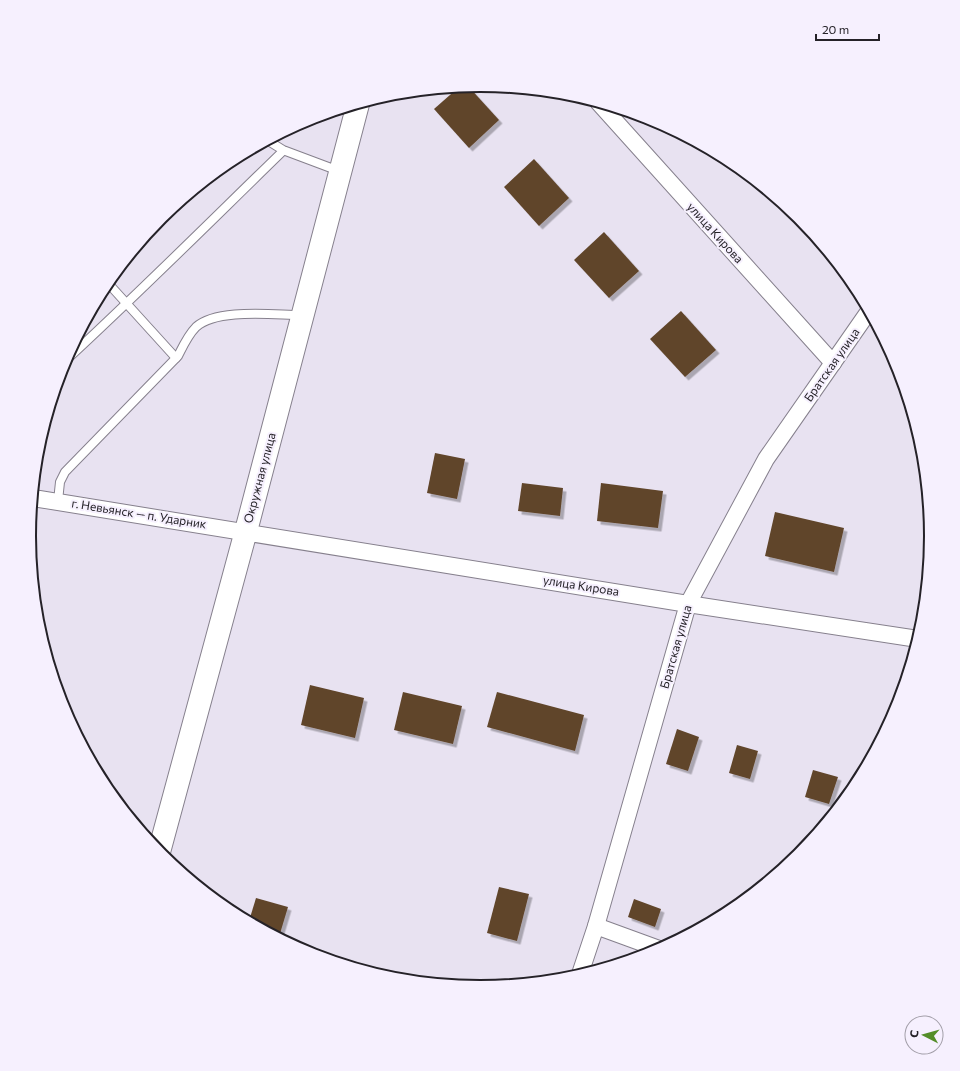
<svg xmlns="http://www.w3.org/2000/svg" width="960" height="1071" font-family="Commissioner,sans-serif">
<defs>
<filter id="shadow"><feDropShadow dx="3.5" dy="3.5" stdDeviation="0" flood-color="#0004"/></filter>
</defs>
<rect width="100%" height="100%" fill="#e8e2f1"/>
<g fill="#60452b" filter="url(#shadow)">
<path d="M468,86l31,34 -30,28 -35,-39 25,-22z"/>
<path d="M534,159l35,39 -30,28 -35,-39z"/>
<path d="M604,232l35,39 -30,27 -35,-38z"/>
<path d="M681,311l35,39 -31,27 -35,-38z"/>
<path d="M435,453l30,6 -8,40 -30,-6z"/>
<path d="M522,483l41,5 -3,28 -42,-5z"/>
<path d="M601,483l62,8 -5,37 -61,-7z"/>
<path d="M775,512l69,16 -10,44 -69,-16z"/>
<path d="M310,685l54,13 -9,40 -54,-13z"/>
<path d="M403,692l59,14 -9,38 -59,-14z"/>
<path d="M497,692l87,23 -9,36 -88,-24z"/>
<path d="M677,729l22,8 -11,34 -22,-7z"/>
<path d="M737,745l21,6 -8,28 -21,-6z"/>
<path d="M813,770l25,7 -9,27 -24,-7z"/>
<path d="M499,887l30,7 -12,47 -30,-8z"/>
<path d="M256,898l32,9 -9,30 -30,-16z"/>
<path d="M634,899l27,10 -6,18 -27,-10z"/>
</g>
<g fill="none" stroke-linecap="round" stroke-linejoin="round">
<g stroke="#86808d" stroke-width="10">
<g id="lane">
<path d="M267,140l16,10 56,21"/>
<path d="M107,282l69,76"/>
<path d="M63,363c75,-69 147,-141 220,-212"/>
<path d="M58,501l2,-19 5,-10 113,-116c5,-10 10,-21 18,-29 21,-19 78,-12 105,-12"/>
</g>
</g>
<g stroke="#86808d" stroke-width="18">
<g id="street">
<path d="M598,102l235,261"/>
<path d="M33,498l655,106 230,35"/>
<path d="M596,926l63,23"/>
<path d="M580,974l16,-48 92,-322 78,-145 103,-148"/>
</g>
</g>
<g stroke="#86808d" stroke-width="24">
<path id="secondary" d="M159,852l87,-321 112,-427"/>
</g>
<use href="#lane" stroke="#fff" stroke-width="8"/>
<use href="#street" stroke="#fff" stroke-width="16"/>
<use href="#secondary" stroke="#fff" stroke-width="22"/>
</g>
<g text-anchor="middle" stroke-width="4" stroke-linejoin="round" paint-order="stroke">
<g font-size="12" fill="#252228" stroke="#f6f0fe">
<text transform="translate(715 233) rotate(48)" y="4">улица Кирова</text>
<text transform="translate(832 365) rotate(-55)" y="4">Братская улица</text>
<text transform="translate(260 478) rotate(-75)" y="4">Окружная улица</text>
<text transform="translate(139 514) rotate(9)" y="4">г. Невьянск — п. Ударник</text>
<text transform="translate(581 586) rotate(9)" y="4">улица Кирова</text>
<text transform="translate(676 647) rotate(-74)" y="4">Братская улица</text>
</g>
</g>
<path d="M0 0H960V1071H0ZM36 536a444 444 0 1 1 888 0a444 444 0 1 1-888 0Z" fill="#f6f0fe" fill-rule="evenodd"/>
<path fill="none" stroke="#252228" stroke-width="2" d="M36 536a444 444 0 1 1 888 0a444 444 0 1 1-888 0Z"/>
<g transform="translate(924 1035) rotate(276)"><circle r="19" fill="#f6f0fe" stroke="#a29ea8"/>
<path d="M0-3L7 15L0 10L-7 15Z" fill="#548d29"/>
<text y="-6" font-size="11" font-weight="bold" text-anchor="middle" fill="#252228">С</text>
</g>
<path d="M816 34v6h63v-6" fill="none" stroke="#252228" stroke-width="2"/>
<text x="822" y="34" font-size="12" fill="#252228" stroke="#f6f0fe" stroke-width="3" paint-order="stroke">20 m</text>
</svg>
